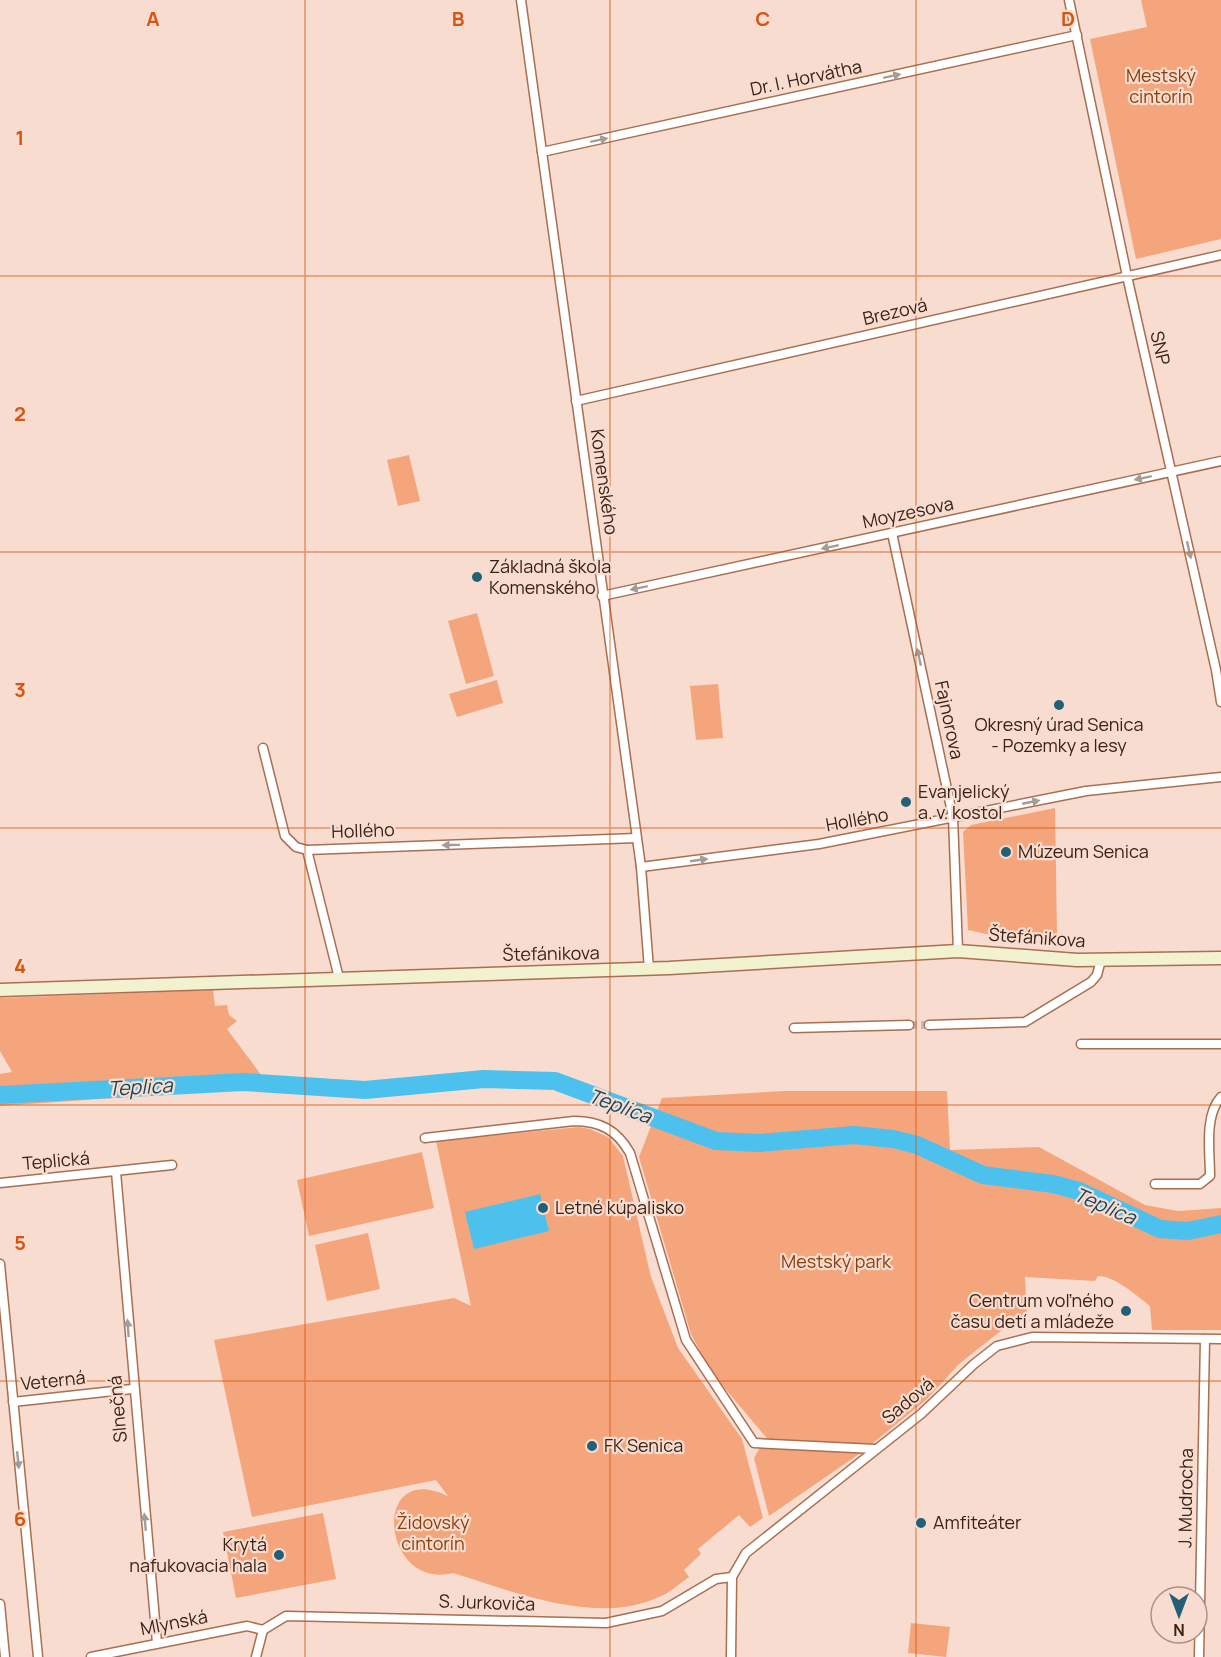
<svg xmlns="http://www.w3.org/2000/svg" width="1221" height="1657" font-family="Manrope,sans-serif">
<rect width="100%" height="100%" fill="#f7dccf"/>
<g fill="#f5a57c">
<path d="M1141,0h80v239l-85,20 -46,-220 57,-12z"/>
<path d="M409,455l11,46 -22,5 -11,-46z"/>
<path d="M477,613l17,63 -28,8 -18,-63z"/>
<path d="M497,680l6,23 -46,14 -8,-23z"/>
<path d="M718,684l5,54 -27,2 -6,-54z"/>
<path d="M1055,808l2,128 -66,-1 -23,-5 -5,-98 8,-7z"/>
<path d="M213,990l2,16 12,-1 2,10 8,6 -10,8 43,58 -270,19v-32l12,-2 -12,-21v-53z"/>
<path d="M784,1091h163l3,59 89,-3 106,58 33,6 43,-3v122h-69l-2,-24c-14,-11 -35,-30 -52,-30l-3,5 -70,-4 2,40 -10,1 -58,46 -32,35 -65,53 -93,64 -15,-58 12,-21 -56,-66 -19,-37 -52,-177 23,-59z"/>
<path d="M579,1127l11,2 18,8 15,19 28,121 27,71 64,91 21,79 -13,9 -11,-12 -41,34 3,5 -17,16 5,7c-9,6 -19,16 -30,20 -63,29 -144,-5 -206,-24 -72,18 -83,-115 -5,-77l-12,-16 -184,37 -38,-177 240,-42 17,8 -35,-165z"/>
<path d="M422,1152l12,56 -125,28 -12,-56z"/>
<path d="M368,1233l12,56 -53,12 -12,-56z"/>
<path d="M323,1513l13,66 -100,19 -13,-66z"/>
<path d="M911,1623l39,4 -4,30 -38,-4z"/>
</g>
<path fill="#4cc1ee" d="M540,1194l9,37 -75,18 -9,-37z"/>
<g fill="none" stroke-linecap="round" stroke-linejoin="round">
<path stroke="#4cc1ee" stroke-width="18" d="M0,1095l243,-13 122,8 119,-11 71,2 161,60 44,2 94,-8 39,4 24,6 66,30 70,9 26,7 81,38 28,2 33,-7"/>
<path stroke="#d1b7aa" stroke-width="8" stroke-dasharray="8 4" stroke-linecap="butt" d="M909,1025h20"/>
<g stroke="#a86f51" stroke-width="11">
<g id="street">
<path d="M521,0l120,867 8,102"/>
<path d="M1069,0l58,276 89,394 5,32"/>
<path d="M542,152l535,-117"/>
<path d="M576,401l645,-146"/>
<path d="M892,533l61,284 5,134"/>
<path d="M602,596l619,-135"/>
<path d="M263,748l22,88 11,11 11,3 32,128"/>
<path d="M307,850l329,-12"/>
<path d="M641,867l178,-23 267,-53 135,-14"/>
<path d="M929,1025l96,-3 66,-40 6,-7 4,-15"/>
<path d="M794,1028l115,-3"/>
<path d="M1081,1044h140"/>
<path d="M425,1138l149,-17c26,0 43,9 56,32l56,187 68,103 121,6"/>
<path d="M116,1172l41,471"/>
<path d="M0,1183l172,-18"/>
<path d="M1155,1184h45l10,-8c0,-25 -6,-60 11,-79"/>
<path d="M0,1264l38,393"/>
<path d="M13,1402l119,-13"/>
<path d="M0,1604l5,53"/>
<path d="M91,1657l156,-31 16,4"/>
<path d="M256,1657l7,-27 23,-14 320,7 56,-12 54,-32 16,-2"/>
<path d="M731,1657l1,-80 14,-24 175,-139 53,-50 23,-18 35,-9 189,2"/>
<path d="M1199,1657l6,-318"/>
</g>
</g>
<g stroke="#a86f51" stroke-width="15">
<path id="secondary" d="M0,990l669,-22 289,-17 119,9 144,-2"/>
</g>
<use href="#street" stroke="#fff" stroke-width="8"/>
<use href="#secondary" stroke="#f3f2d0" stroke-width="12"/>
</g>
<defs><path id="oneway-solid" d="M-6-.8H1V-3.2L6.5 0L1 3.2V.8H-6Z" transform="scale(1.5)"/></defs>
<g fill="#a69c96">
<use href="#oneway-solid" transform="translate(892 76) rotate(-12)"/>
<use href="#oneway-solid" transform="translate(599 140) rotate(-12)"/>
<use href="#oneway-solid" transform="translate(1143 478) rotate(168)"/>
<use href="#oneway-solid" transform="translate(830 547) rotate(168)"/>
<use href="#oneway-solid" transform="translate(1189 550) rotate(77)"/>
<use href="#oneway-solid" transform="translate(639 588) rotate(168)"/>
<use href="#oneway-solid" transform="translate(919 657) rotate(-102)"/>
<use href="#oneway-solid" transform="translate(1031 802) rotate(-11)"/>
<use href="#oneway-solid" transform="translate(451 845) rotate(179)"/>
<use href="#oneway-solid" transform="translate(699 860) rotate(-8)"/>
<use href="#oneway-solid" transform="translate(128 1328) rotate(-94)"/>
<use href="#oneway-solid" transform="translate(18 1460) rotate(84)"/>
<use href="#oneway-solid" transform="translate(145 1522) rotate(-95)"/>
</g>
<path fill="none" stroke="#d7540d" stroke-width="1.5" stroke-opacity="0.55" d="M305,0v1657M610,0v1657M916,0v1657M0,276h1221M0,552h1221M0,828h1221M0,1105h1221M0,1381h1221"/>
<g fill="#235f77" stroke="#f7dccf" stroke-width="2">
<circle cx="477" cy="577" r="6"/>
<circle cx="1059" cy="705" r="6"/>
<circle cx="906" cy="802" r="6"/>
<circle cx="1006" cy="852" r="6"/>
<circle cx="543" cy="1208" r="6"/>
<circle cx="1126" cy="1311" r="6"/>
<circle cx="592" cy="1446" r="6"/>
<circle cx="921" cy="1523" r="6"/>
<circle cx="279" cy="1555" r="6"/>
</g>
<g text-anchor="middle" stroke-width="4.5" stroke-linejoin="round" paint-order="stroke">
<g font-size="18" fill="#8b3d07" stroke="#f7dccf">
<text x="1161" y="82">Mestský<tspan x="1161" dy="21">cintorín</tspan></text>
<text x="836" y="1268">Mestský park</text>
<text x="433" y="1529">Židovský<tspan x="433" dy="21">cintorín</tspan></text>
</g>
<g font-size="18" fill="#3a2216" stroke="#f7dccf">
<text transform="translate(806 78) rotate(-12)" y="6">Dr. I. Horvátha</text>
<text transform="translate(895 312) rotate(-13)" y="6">Brezová</text>
<text transform="translate(1160 348) rotate(77)" y="6">SNP</text>
<text transform="translate(604 482) rotate(82)" y="6">Komenského</text>
<text transform="translate(908 513) rotate(-12)" y="6">Moyzesova</text>
<text transform="translate(949 720) rotate(78)" y="6">Fajnorova</text>
<text transform="translate(857 820) rotate(-10)" y="6">Hollého</text>
<text transform="translate(363 831) rotate(-2)" y="6">Hollého</text>
<text transform="translate(1037 938) rotate(4)" y="6">Štefánikova</text>
<text transform="translate(551 954) rotate(-1)" y="6">Štefánikova</text>
<text transform="translate(56 1161) rotate(-5)" y="6">Teplická</text>
<text transform="translate(53 1381) rotate(-6)" y="6">Veterná</text>
<text transform="translate(908 1401) rotate(-40)" y="6">Sadová</text>
<text transform="translate(118 1409) rotate(-95)" y="6">Slnečná</text>
<text transform="translate(1186 1498) rotate(-89)" y="6">J. Mudrocha</text>
<text transform="translate(487 1603) rotate(2)" y="6">S. Jurkoviča</text>
<text transform="translate(174 1623) rotate(-11)" y="6">Mlynská</text>
</g>
<g font-size="18" fill="#3a2216" stroke="#f7dccf" text-anchor="start">
<text x="489" y="573">Základná škola<tspan x="489" dy="21">Komenského</tspan></text>
<text x="1059" y="731" text-anchor="middle">Okresný úrad Senica<tspan x="1059" dy="21">- Pozemky a lesy</tspan></text>
<text x="918" y="798">Evanjelický<tspan x="918" dy="21">a. v. kostol</tspan></text>
<text x="1018" y="858">Múzeum Senica</text>
<text x="555" y="1214">Letné kúpalisko</text>
<text x="1114" y="1307" text-anchor="end">Centrum voľného<tspan x="1114" dy="21">času detí a mládeže</tspan></text>
<text x="604" y="1452">FK Senica</text>
<text x="933" y="1529">Amfiteáter</text>
<text x="267" y="1551" text-anchor="end">Krytá<tspan x="267" dy="21">nafukovacia hala</tspan></text>
</g>
<g font-size="20" font-style="italic" fill="#16475a" stroke="#f7dccf">
<text transform="translate(140 1087) rotate(-3)" y="7">Teplica</text>
<text transform="translate(620 1106) rotate(20)" y="7">Teplica</text>
<text transform="translate(1105 1206) rotate(23)" y="7">Teplica</text>
</g>
</g>
<g font-size="20" text-anchor="middle" font-weight="bold" fill="#d7540d" stroke="#f7dccf" stroke-width="4.5" stroke-linejoin="round" paint-order="stroke">
<text x="153" y="26">A</text>
<text x="458" y="26">B</text>
<text x="763" y="26">C</text>
<text x="1068" y="26">D</text>
<text x="20" y="145">1</text>
<text x="20" y="421">2</text>
<text x="20" y="697">3</text>
<text x="20" y="973">4</text>
<text x="20" y="1250">5</text>
<text x="20" y="1526">6</text>
</g>
<g transform="translate(1179 1615) rotate(180)"><circle r="28" fill="#f7dccf" stroke="#ab9285" stroke-width="1.5"/>
<path d="M0-4.5L10 22L0 15L-10 22Z" fill="#235f77"/>
<text y="-9" font-size="16" font-weight="bold" text-anchor="middle" fill="#3a2216">N</text>
</g>
</svg>
